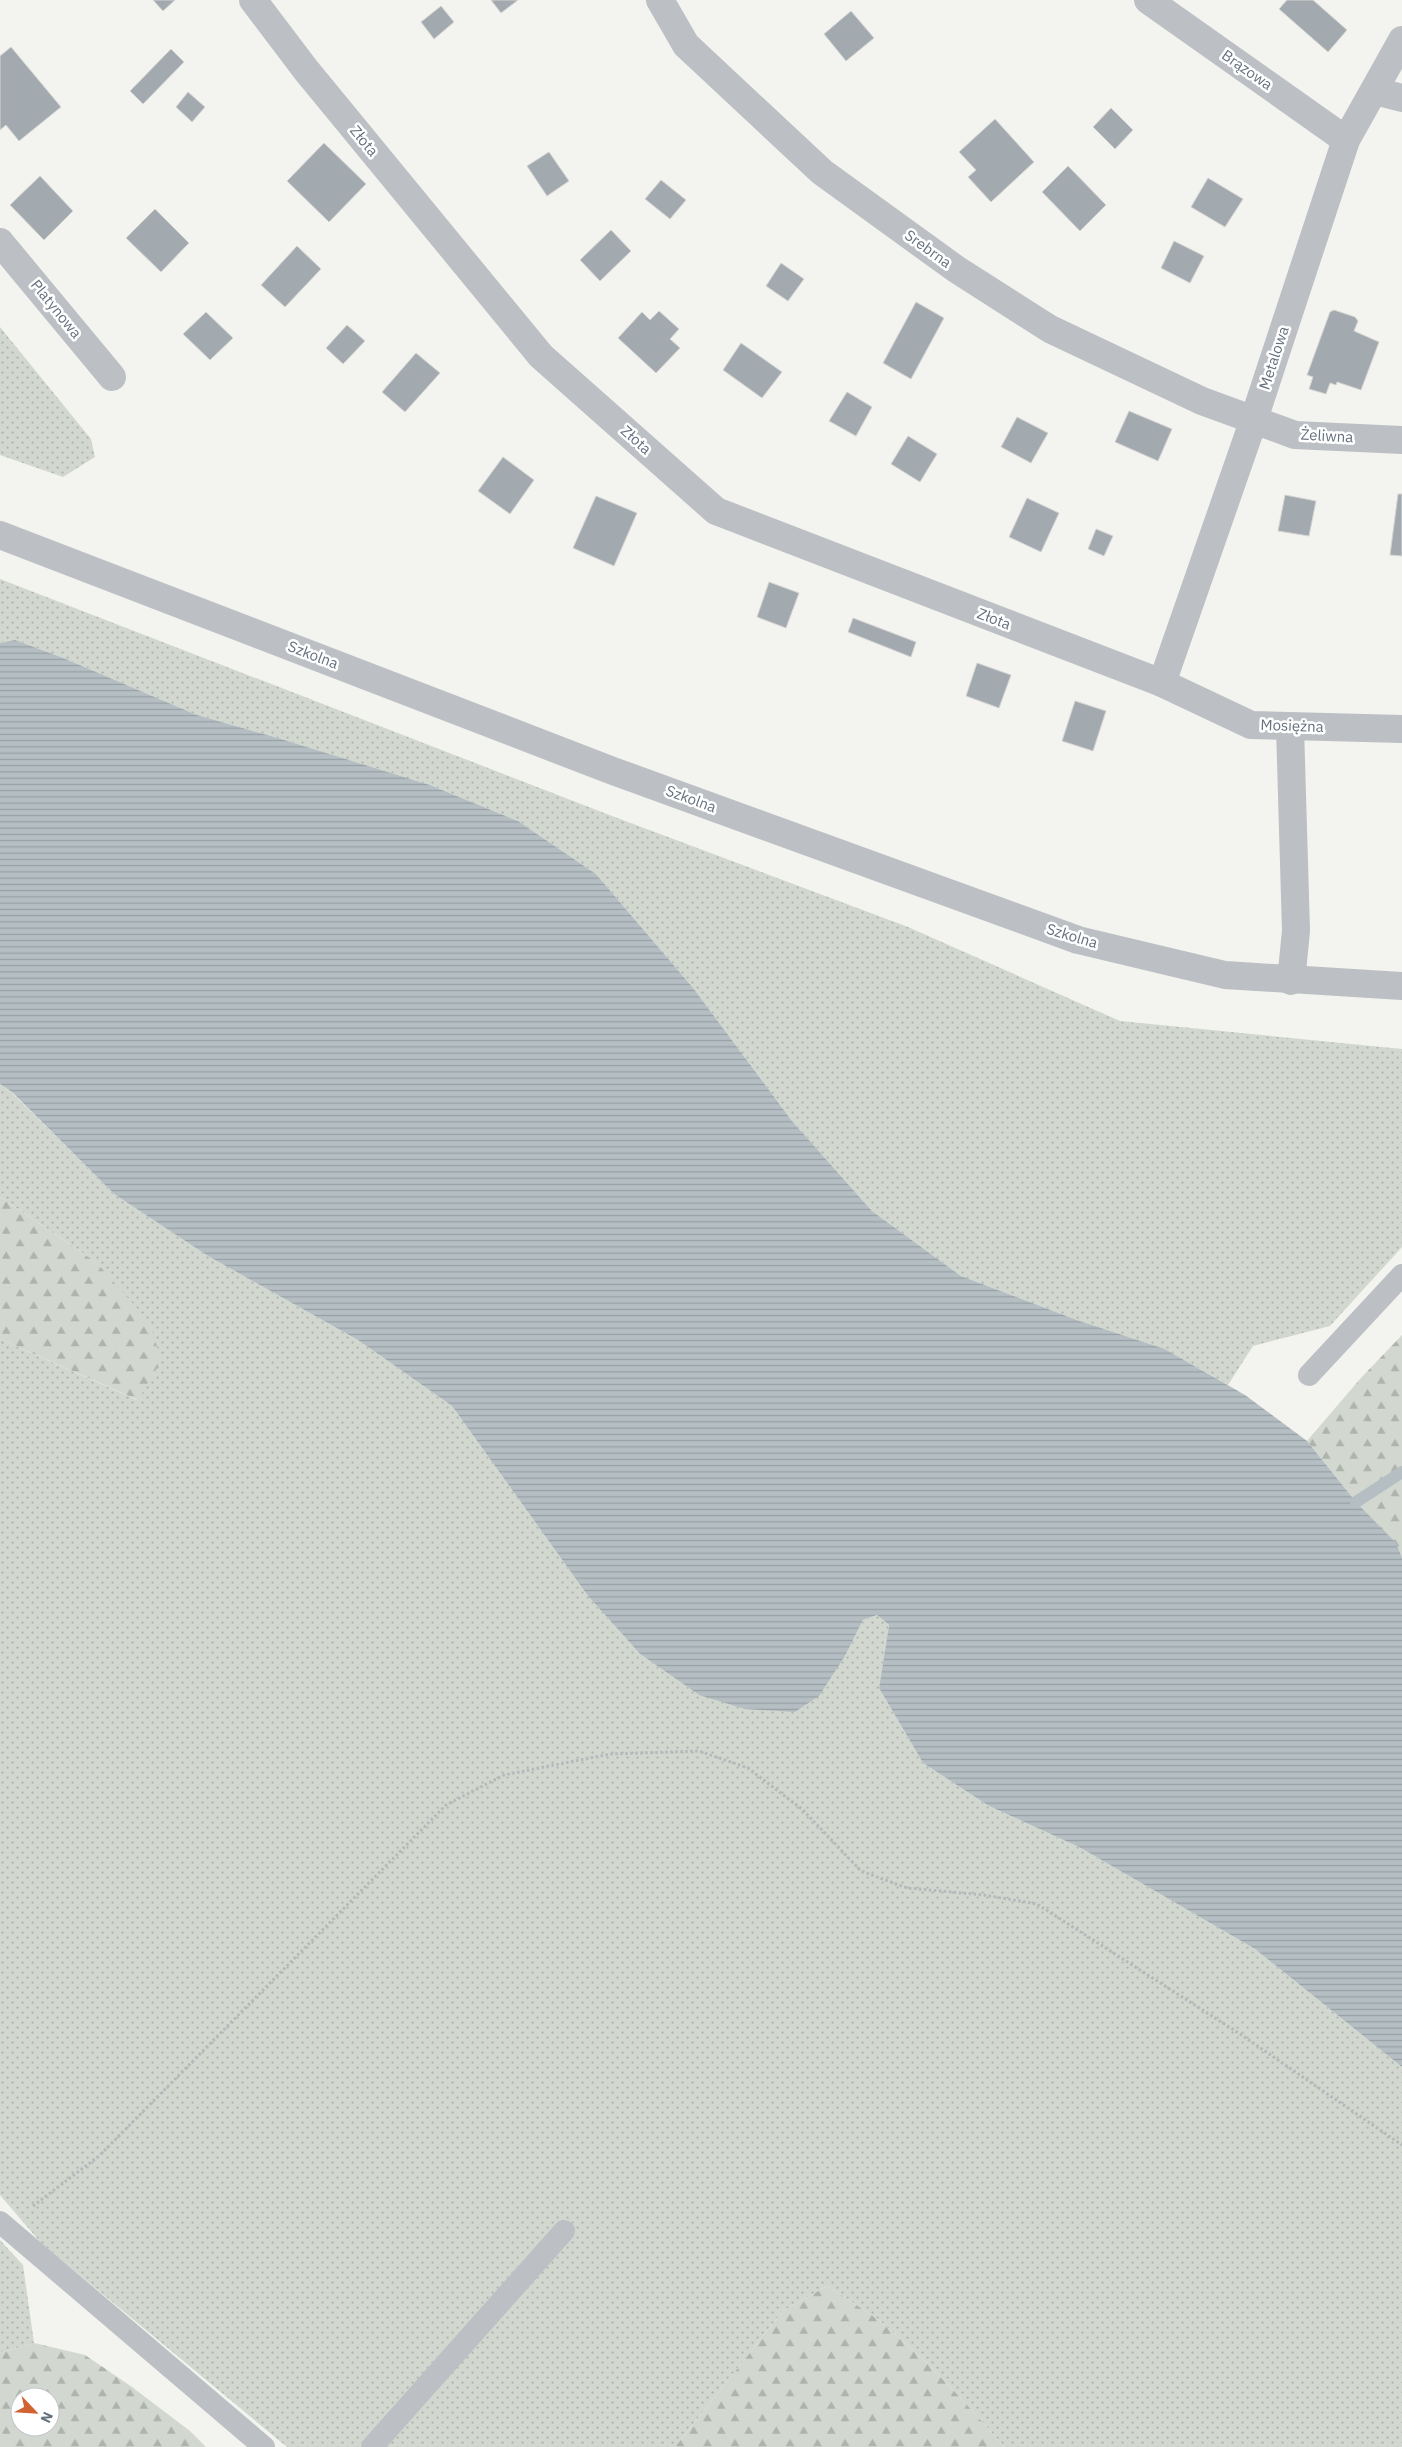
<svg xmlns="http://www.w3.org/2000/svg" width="1402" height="2447" font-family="'IBM Plex Sans',sans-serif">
<defs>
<pattern id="grass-dots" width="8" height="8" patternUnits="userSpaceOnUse" patternTransform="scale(1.25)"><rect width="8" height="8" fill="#d2d8cf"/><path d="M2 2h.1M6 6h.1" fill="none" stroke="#aeb4ad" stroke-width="1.8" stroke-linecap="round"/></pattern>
<pattern id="forest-firs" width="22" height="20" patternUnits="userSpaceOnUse" patternTransform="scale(1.25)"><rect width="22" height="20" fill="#d2d8cf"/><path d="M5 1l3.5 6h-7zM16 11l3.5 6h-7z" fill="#aeb4ad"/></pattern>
<pattern id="water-rules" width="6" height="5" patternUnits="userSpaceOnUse" patternTransform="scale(1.25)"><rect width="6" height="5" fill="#b5bfc3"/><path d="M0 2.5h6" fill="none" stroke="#97a0a4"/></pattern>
</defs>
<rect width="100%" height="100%" fill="#f3f3ef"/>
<g fill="url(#grass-dots)">
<path d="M0,327l91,112 4,18 -32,20 -63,-22z"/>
<path d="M0,579l612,237 296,111 212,94 282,28v198l-72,79 -77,20 -25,39 -63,-36 -88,-29 -116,-44 -89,-65 -80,-90 -98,-132 -98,-115 -78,-53 -88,-36 -152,-47 -81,-23 -136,-58 -46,-17 -15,3z"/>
<path d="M0,1084l12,9 102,101 94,62 150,84 94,66 136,190 52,58 59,41 146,-39 18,-36 14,-5 12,10 -10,63 44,75 66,43 90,41 176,102 147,118v380h-398c-38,-45 -77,-87 -123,-125 -17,-13 -36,-24 -54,-36l-44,25 -108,136h-388l-246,-204 -41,-48v-856l137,61 -41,-138 -96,-65z"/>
<path d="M0,2240l23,25 11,78 -34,10z"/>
</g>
<g fill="url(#forest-firs)" fill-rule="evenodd">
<path d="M0,1197l96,65 54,61 11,38 -23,39 -138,-61z"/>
<path d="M1402,1335v223l-7,-15 -39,-41 -49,-61 53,-62z"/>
<path d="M827,2286c18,12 37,23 54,36 46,38 85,80 123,125h-329l108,-136z"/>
<path d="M34,2343l51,12 47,32 58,44 16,16h-206v-94zM20,2397h30v30h-30z"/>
</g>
<path fill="url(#water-rules)" d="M15,640l46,17 136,58 81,23 152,47 88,36 78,53 98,115 98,132 80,90 89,65 116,44 88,29 80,46 62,46 49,61 40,41 6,15v509l-147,-118 -176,-102 -90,-41 -66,-43 -44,-75 10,-63 -12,-10 -14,5 -18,36 -26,40 -24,16 -50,-3 -46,-14 -59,-41 -52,-58 -136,-190 -94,-66 -150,-84 -94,-62 -101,-101 -13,-9v-441z"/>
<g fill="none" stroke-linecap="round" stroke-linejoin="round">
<path stroke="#b5bfc3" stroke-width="12" d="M1356,1502l46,-30"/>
</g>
<g fill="#a3aaaf" stroke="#d4d4d2">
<path d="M153,0h22l-12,11z"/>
<path d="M491,0h27l-17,13z"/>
<path d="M1287,0h26l34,30 -19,22 -49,-43z"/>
<path d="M441,6l13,16 -20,17 -13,-17z"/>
<path d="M851,11l23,27 -28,23 -22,-27z"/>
<path d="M11,47l50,60 -42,34 -13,-16 -6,5v-74z"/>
<path d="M171,49l13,13 -41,42 -13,-13z"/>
<path d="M188,92l17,15 -13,15 -16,-15z"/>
<path d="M1111,108l22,22 -18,19 -22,-22z"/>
<path d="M995,119l39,43 -43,40 -23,-25 8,-7 -17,-18z"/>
<path d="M324,143l42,41 -37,38 -42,-41z"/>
<path d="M549,152l20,29 -22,15 -20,-30z"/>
<path d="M1068,166l38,39 -26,26 -38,-39z"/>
<path d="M40,176l33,35 -29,29 -34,-35z"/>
<path d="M1208,178l35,21 -18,28 -34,-20z"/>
<path d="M661,180l25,20 -16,19 -25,-20z"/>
<path d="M155,209l34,34 -28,29 -35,-34z"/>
<path d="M611,230l20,21 -31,30 -20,-21z"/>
<path d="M1174,241l30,15 -14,27 -29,-15z"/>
<path d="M297,246l24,23 -36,38 -24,-22z"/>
<path d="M781,263l23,16 -16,22 -22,-15z"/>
<path d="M916,302l28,16 -33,61 -28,-16z"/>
<path d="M1334,310l21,7 3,4 -4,10 25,11 -18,48 -24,-8 -1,3 -6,-2 -4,11 -17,-5 4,-12 -6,-2 23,-63z"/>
<path d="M659,311l20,18 -9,10 10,9 -24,25 -38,-35 24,-26 8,8z"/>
<path d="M206,312l27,26 -23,22 -27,-26z"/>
<path d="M347,325l18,16 -22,23 -17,-16z"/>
<path d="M741,343l41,29 -20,26 -39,-28z"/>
<path d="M416,353l24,20 -35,39 -23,-20z"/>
<path d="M847,392l25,15 -16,29 -27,-15z"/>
<path d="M1129,411l43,18 -14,32 -43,-19z"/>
<path d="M1017,417l31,16 -17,30 -30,-16z"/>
<path d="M908,436l29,18 -17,28 -29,-18z"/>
<path d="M503,457l31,23 -24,34 -32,-23z"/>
<path d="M1398,494h4v62l-12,-1z"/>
<path d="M1285,495l31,6 -7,35 -31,-5z"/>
<path d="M596,496l41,17 -23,53 -41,-18z"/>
<path d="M1027,498l32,15 -18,39 -32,-15z"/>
<path d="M1096,529l17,7 -9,20 -16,-7z"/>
<path d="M769,582l30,11 -13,35 -29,-11z"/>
<path d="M853,618l63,24 -5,15 -63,-25z"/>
<path d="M977,663l34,12 -12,33 -33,-12z"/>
<path d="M1075,701l31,10 -13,40 -31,-10z"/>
</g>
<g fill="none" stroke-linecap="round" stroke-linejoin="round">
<path stroke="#b6b8bb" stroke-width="3" stroke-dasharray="2.5 2.5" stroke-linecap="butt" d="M33,2206l66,-50 347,-351 58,-30 106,-21 89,-3 49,17 55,42 58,61 46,17 77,7 53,9 203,130 162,111"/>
<g stroke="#bcbfc3" stroke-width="22">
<path d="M1309,1375l93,-100"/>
<path d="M0,2222l264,225"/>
<path d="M372,2447l192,-216"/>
</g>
<g stroke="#bcbfc3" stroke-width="28">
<path d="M253,0l53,70 235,286 175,155 446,172 89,42 151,4"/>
<path d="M660,0l26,45 136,127 134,97 94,60 152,72 93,34 107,5"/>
<path d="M1148,0l198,140"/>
<path d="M1375,91l27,7"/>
<path d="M0,242l112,135"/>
<path d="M1162,683l92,-264 92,-279 56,-100"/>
<path d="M1290,727l6,204 -5,50"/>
</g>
<path stroke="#bcbfc3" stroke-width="28" d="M0,535l613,236 465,169 147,35 177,11"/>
</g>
<g text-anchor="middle" stroke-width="5" stroke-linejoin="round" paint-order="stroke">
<g font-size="15" fill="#65717e" stroke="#fff">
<text transform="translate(1247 70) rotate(35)" y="5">Brązowa</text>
<text transform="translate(364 141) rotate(51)" y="5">Złota</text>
<text transform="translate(928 249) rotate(36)" y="5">Srebrna</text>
<text transform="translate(56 309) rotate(51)" y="5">Platynowa</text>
<text transform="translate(1274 358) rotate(-72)" y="5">Metalowa</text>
<text transform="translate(1327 436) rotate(3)" y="5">Żeliwna</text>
<text transform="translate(636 440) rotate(42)" y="5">Złota</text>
<text transform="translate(994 619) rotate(21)" y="5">Złota</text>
<text transform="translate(313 655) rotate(21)" y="5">Szkolna</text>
<text transform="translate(1292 726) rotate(2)" y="5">Mosiężna</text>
<text transform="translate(691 799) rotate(20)" y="5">Szkolna</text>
<text transform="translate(1072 936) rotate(17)" y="5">Szkolna</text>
</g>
</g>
<g transform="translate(35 2412) rotate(115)"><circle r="24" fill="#ffffff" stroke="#c1c6cb"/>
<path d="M0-4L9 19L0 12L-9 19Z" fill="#d26231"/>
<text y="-8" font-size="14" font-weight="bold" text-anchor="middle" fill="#65717e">N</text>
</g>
</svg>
